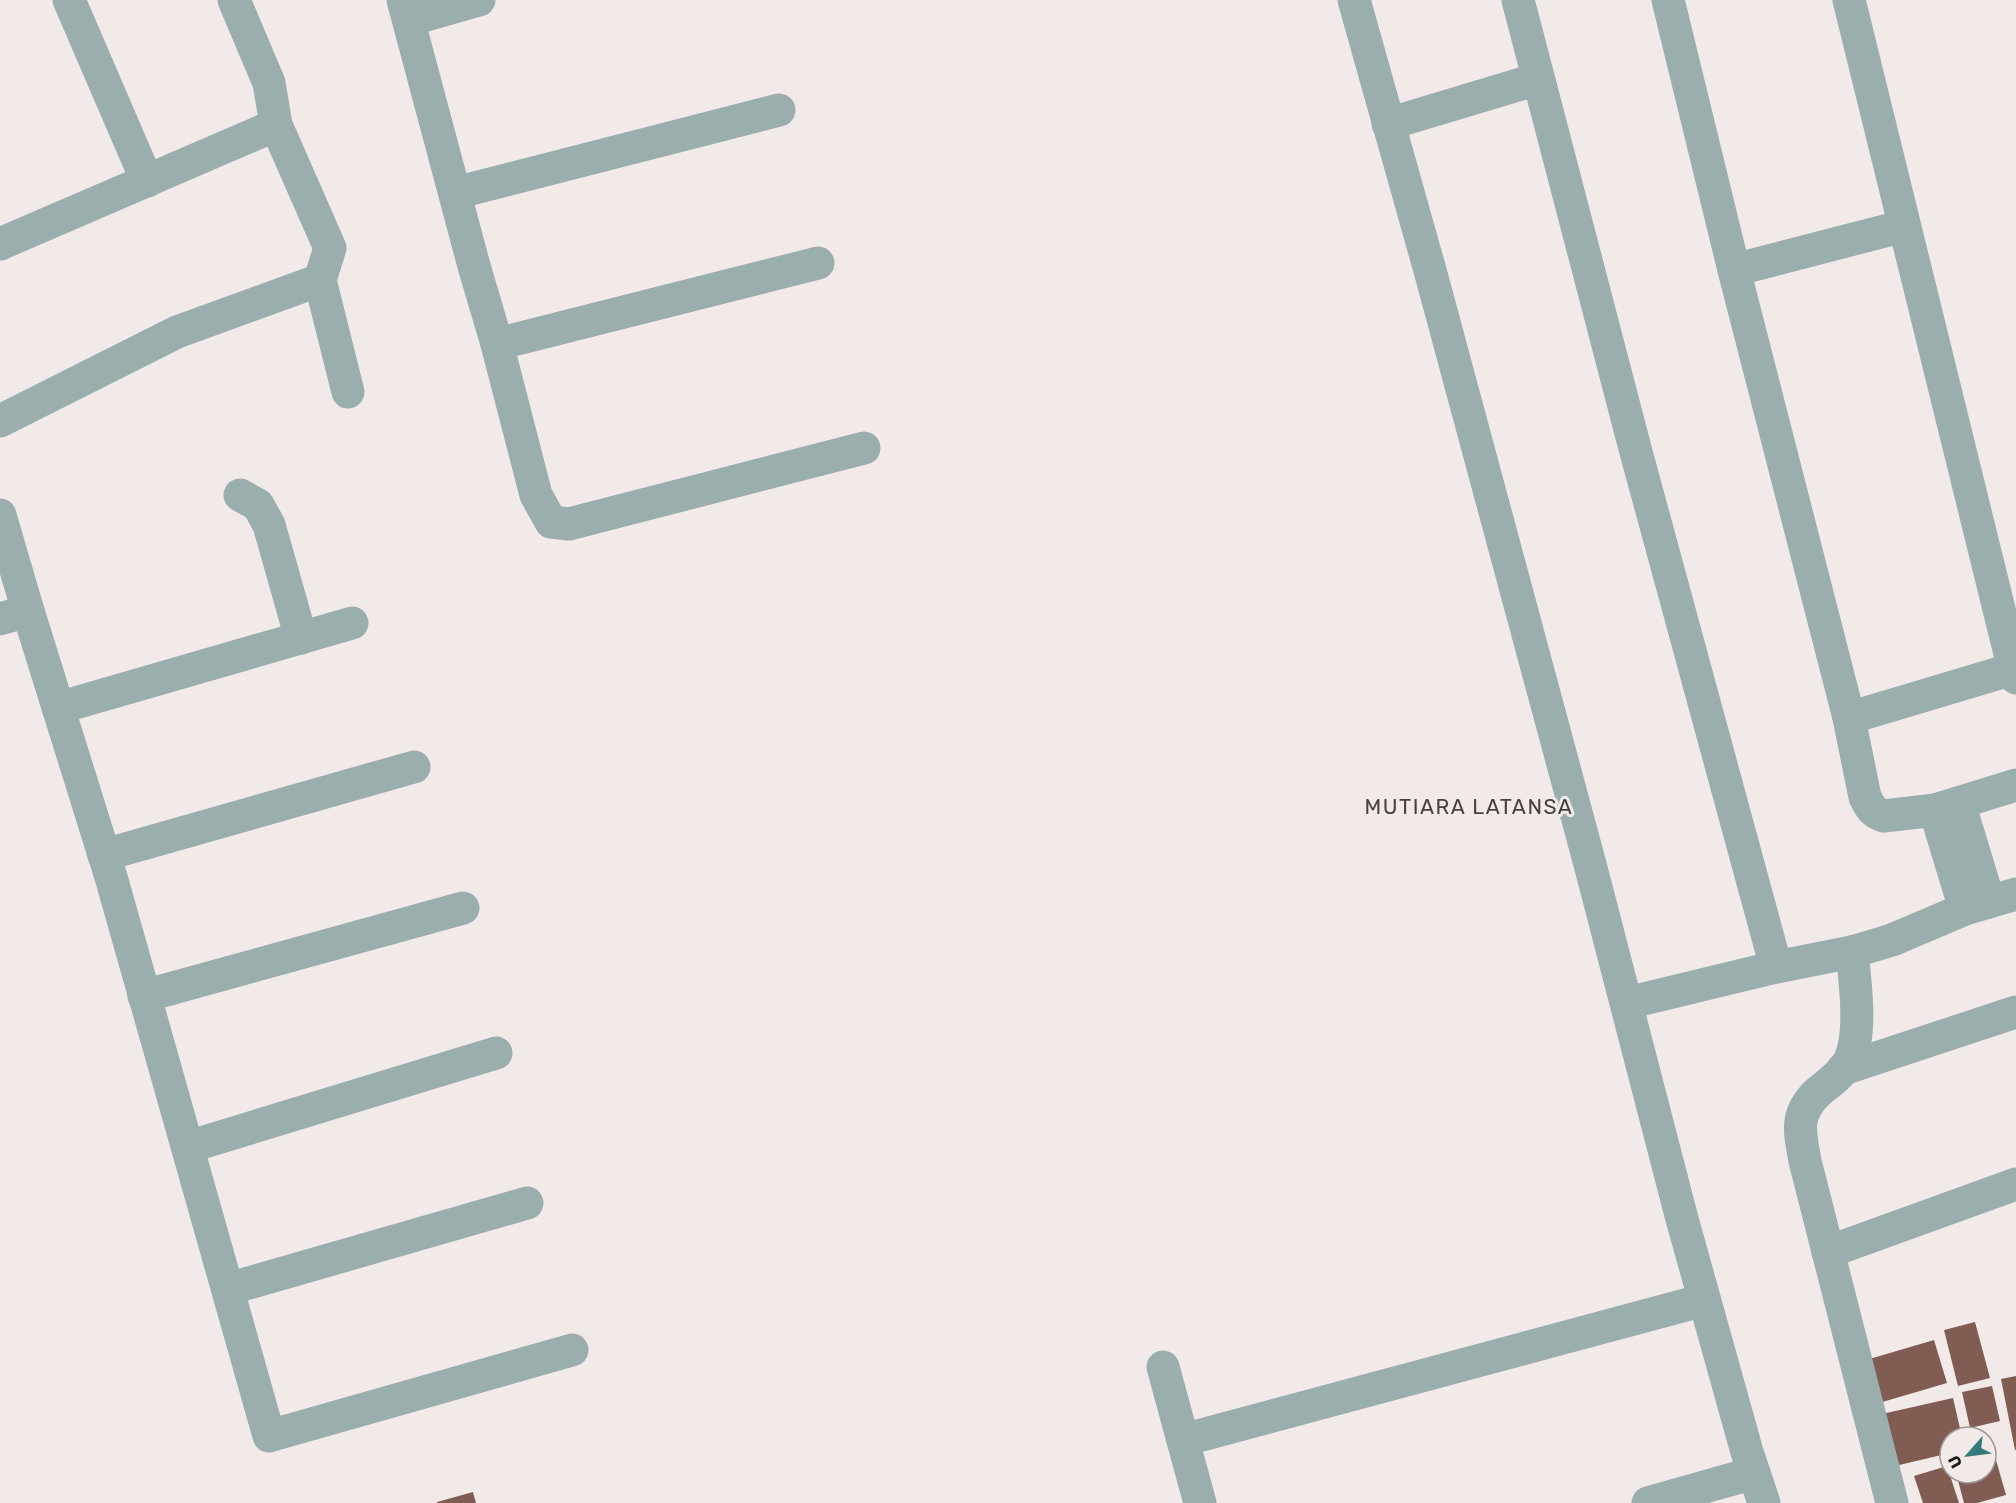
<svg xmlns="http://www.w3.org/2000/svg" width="2016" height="1503" font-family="Rubik,sans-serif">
<rect width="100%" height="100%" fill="#f1eae9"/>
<g fill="#805c53">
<path d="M1975,1322l15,56 -32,8 -14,-56z"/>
<path d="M1934,1340l13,43 -68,20 -13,-43z"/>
<path d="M2016,1376v74h-1l-14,-71z"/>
<path d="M1992,1386l8,35 -30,7 -8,-36z"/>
<path d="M1953,1398l9,39h-12v16l-55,13 -13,-52z"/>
<path d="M1996,1460l10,35 -29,8h-13l-8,-30h30v-11z"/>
<path d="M1947,1466l12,37h-36l-9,-27z"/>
<path d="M473,1492l3,11h-39v-1z"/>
</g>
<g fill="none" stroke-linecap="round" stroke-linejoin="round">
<g stroke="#99aead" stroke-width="33">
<path d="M69,0l78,181"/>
<path d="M403,0l71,266 23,78 39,151 15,27 18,2 295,-76"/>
<path d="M1354,0l77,274 160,594 91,351 65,233 17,51"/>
<path d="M1518,0l118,452 140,515"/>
<path d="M1668,0l66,270 115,448 16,79c5,10 8,16 19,19l51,-6 81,-25"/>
<path d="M1849,0l167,678"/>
<path d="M409,20l70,-20"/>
<path d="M1388,124l150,-45"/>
<path d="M455,193l324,-83"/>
<path d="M0,244l276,-119 -7,-42 -35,-83"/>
<path d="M1734,270l170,-44"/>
<path d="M320,280l28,112"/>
<path d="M497,344l321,-81"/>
<path d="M0,421l177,-89 143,-52 10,-32 -54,-123"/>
<path d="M240,495l18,10 11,20 32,113"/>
<path d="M0,515l28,96"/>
<path d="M0,619l28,-8 83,266 158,559 303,-86"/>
<path d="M58,708l294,-85"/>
<path d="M1849,718l164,-49"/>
<path d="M1959,803l30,99"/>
<path d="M1935,810l30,99"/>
<path d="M104,855l310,-88"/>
<path d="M1852,952c3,29 11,85 -4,111 -7,12 -19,20 -30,29 -24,23 -18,40 -13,69l87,342"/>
<path d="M144,996l319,-88"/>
<path d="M1627,1003l149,-36 76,-15 40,-12 73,-31 51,-15"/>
<path d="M1843,1069l173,-57"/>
<path d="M188,1147l308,-94"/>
<path d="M1828,1252l188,-68"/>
<path d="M228,1289l299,-86"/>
<path d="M1163,1367l37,136"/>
<path d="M1183,1440l521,-140"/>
<path d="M1648,1503l106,-30"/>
</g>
</g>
<g text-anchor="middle" stroke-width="6" stroke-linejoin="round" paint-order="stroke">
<g font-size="21" letter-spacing="1.5" fill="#46413f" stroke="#f1eae9">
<text x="1469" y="814">MUTIARA LATANSA</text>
</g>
</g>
<g transform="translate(1968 1455) rotate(242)"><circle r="28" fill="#f1eae9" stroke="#9c9696" stroke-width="1.5"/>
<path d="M0-4.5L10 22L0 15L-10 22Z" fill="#337c7b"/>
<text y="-9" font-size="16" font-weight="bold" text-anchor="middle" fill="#1c1919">U</text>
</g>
</svg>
